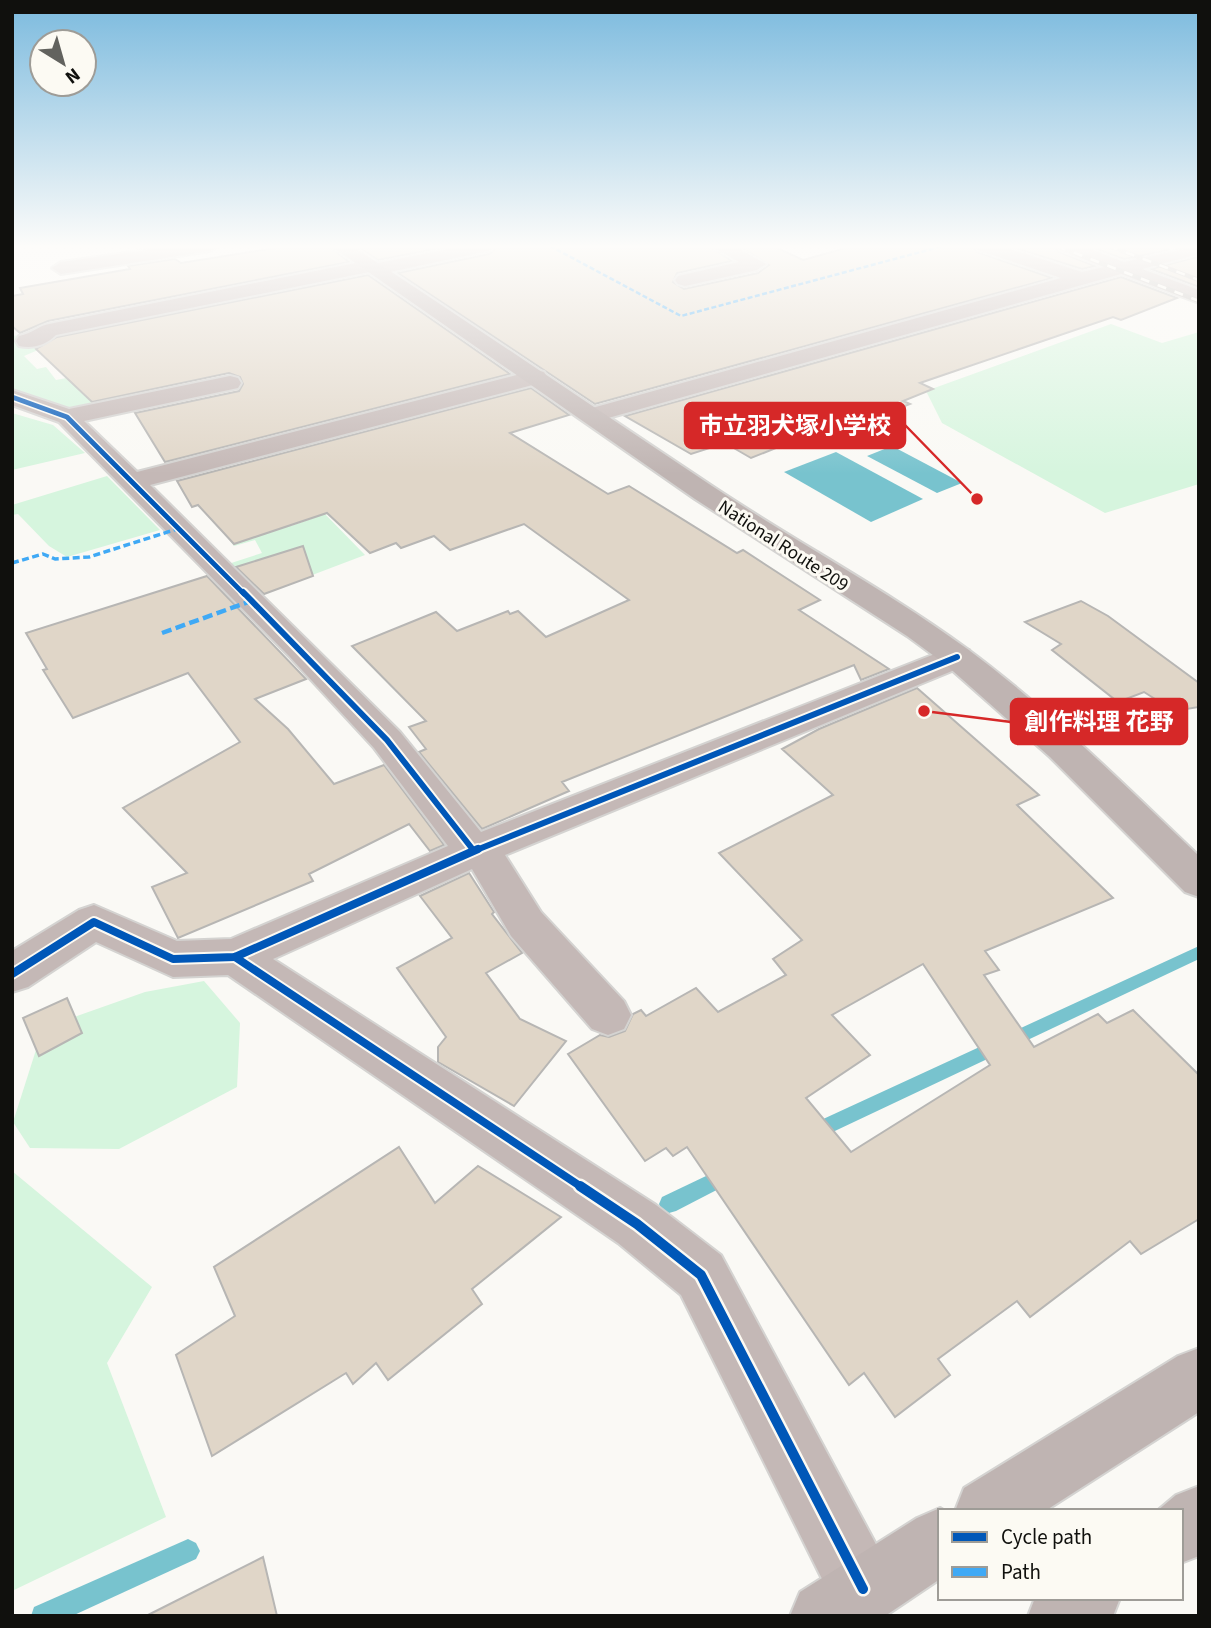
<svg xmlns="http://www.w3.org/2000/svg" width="1211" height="1628" font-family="'Source Sans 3','Noto Sans JP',sans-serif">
<rect width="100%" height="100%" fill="#faf9f5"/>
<g fill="#d6f5de">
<path d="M1111,324l51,19 37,-11v152l-94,29 -163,-90 -16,-32z"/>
<path d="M20,335l15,9 3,6 -14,6 13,13 9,-2 10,13 36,-7 40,7 -7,21 -51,12 -62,-20v-57z"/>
<path d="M12,413l41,12 32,28 -73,17z"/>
<path d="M107,476l53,54 -93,27 -18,-11 -31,-32 -6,1v-10z"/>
<path d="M265,501l26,25 34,-12 40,41 -108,41 -35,-30 40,-13 -7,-13 -21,6 -22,-29z"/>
<path d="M204,981l36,42 -3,64 -118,62 -89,-1 -17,-26 30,-94 102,-36z"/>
<path d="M12,1171l140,116 -45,76 59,154 -154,74z"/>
</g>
<g fill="#78c3ce">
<path d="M892,446l70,37 -25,10 -70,-37z"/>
<path d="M836,452l87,47 -52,23 -87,-50z"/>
</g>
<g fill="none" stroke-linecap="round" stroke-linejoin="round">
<g fill="#78c3ce" fill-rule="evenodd">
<path d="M1199,946v13l-379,179 -6,3 -6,-3 -3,-6 3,-6z"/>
<path d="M727,1166l7,3 2,6 -2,6 -58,30 -7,2 -7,-2 -3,-7 3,-7z"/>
<path d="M188,1539l8,4 4,8 -4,8 -124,57h-41l3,-9z"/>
</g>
</g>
<g fill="#e0d6c8" stroke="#b7b6b4" stroke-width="2" fill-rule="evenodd">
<path d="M288,246h41l20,16 -301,59 -28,12 -8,-7v-30l11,-2 -3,-6 110,-19 -2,-3 47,-7 6,4z"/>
<path d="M357,246h93l-72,14z"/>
<path d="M499,246h210l23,15 -55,12 -4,9 11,7 74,-16 11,-8 -30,-19h34l30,14 50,-14h119l5,6 75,26 -457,126 -197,-131 91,-19z"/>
<path d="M1009,246h45l5,6 36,14 -13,3z"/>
<path d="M1089,246h68l12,4 -45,9z"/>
<path d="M1196,257l3,1v29l-48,-18z"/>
<path d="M368,275l142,99 -345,88 -30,-49 104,-22 4,-7 -3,-7 -11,-4 -137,29 -56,-53 21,-12z"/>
<path d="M1121,277l56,21 -56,22 -8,-3 -193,66 13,6 -30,12 7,3 -97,38 -15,-3 -47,19 -26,-15 -34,11 -66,-38z"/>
<path d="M531,388l38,27 -59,18 98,61 21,-8 108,67 6,-3 77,50 -21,10 90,59 -28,11 -7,-15 -292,117 7,9 -87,38 -63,-77 7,-3 -17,-22 17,-6 -74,-75 84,-34 21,19 51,-20 2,3 8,-3 28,26 83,-37 -105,-76 -74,26 -16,-14 -33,12 -5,-5 -26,10 -43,-40 -93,31 -36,-39 -6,2 -15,-26z"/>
<path d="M303,546l10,30 -49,18 -28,-27z"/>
<path d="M207,576l99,103 -51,20 33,30 46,55 50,-19 60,80 -14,6 -21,-27 -100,50 4,7 -135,57 -26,-51 35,-14 -64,-65 117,-66 -52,-69 -115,45 -30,-48 4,-1 -21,-36z"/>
<path d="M1081,601l27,15 91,67v24l-25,4 -30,-19 -26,10 -66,-52 9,-6 -36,-22z"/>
<path d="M917,688l122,107 -22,10 96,93 -128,53 14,19 -15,5 50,72 64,-33 9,9 26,-13 66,65v144l-58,35 -11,-13 -100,76 -13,-16 -79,58 12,16 -55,42 -31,-44 -15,12 -162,-238 -14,9 -7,-8 -21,13 -77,-107 32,-19 9,2 16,-6 8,-17 8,-4 5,6 50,-28 22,24 68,-37 -13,-16 29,-19 -83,-87 114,-58 -51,-46 37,-20zM923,964l67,101 -139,87 -45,-54 64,-43 -38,-40z"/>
<path d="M469,873l25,39 -2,2 30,39 -36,20 34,46 46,22 -52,65 -76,-44v-15l8,-10 -49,-69 55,-30 -32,-42z"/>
<path d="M67,998l15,35 -43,23 -16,-38z"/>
<path d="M399,1147l36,56 43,-37 83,51 -89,72 10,15 -94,76 -12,-17 -23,21 -7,-11 -134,83 -36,-101 59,-39 -21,-49z"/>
<path d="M263,1557l14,59h-131z"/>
</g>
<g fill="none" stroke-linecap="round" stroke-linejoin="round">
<g stroke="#d4d3d1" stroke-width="4">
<g id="minor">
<path d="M175,246h44l-9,5 -149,23 -9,-6 9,-6z"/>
<path d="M463,246h34l-9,5 -112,24 -7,-3 -313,63c-10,10 -23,14 -37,11l-3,-5 3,-5c14,-3 19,-10 30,-12l322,-64 7,3z"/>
<path d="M711,246h23l32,18 -9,6 -72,16 -7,-2 -3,-4 3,-4 61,-14z"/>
<path d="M975,246h26l81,26 22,-5 -44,-17 -3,-4h25l42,16 75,-16v8l-57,15 57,21v13l-78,-29 -520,146 -8,2 -8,-2 -4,-5 4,-5 476,-132 -83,-28z"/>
<path d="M536,370l8,2 3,5 -3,5 -394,103 250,247 81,100 464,-182 12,-3 12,3 4,7 -4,7 -464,191 36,57 83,89 7,14 -7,14 -16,6 -16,-6 -81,-93 -39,-67 -199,90 383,246 65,50 166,310 9,24 -9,24c-14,5 -34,5 -48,0l-158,-318 -63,-52 -390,-268 -55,2 -77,-35 -68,45 -16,5v-41l67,-41 15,-5 83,36 54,-2 217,-93 -74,-98 -85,-92 -230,-234 -47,-17v-15l57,19 161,-33 8,2 3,5 -3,5 -154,33 53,51z"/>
</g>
</g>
<g stroke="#d4d3d1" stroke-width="4">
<g id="highway">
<path d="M331,246h21c121,79 240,160 360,240 84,56 173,103 254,162 84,62 158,137 233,208v41l-14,-5 -135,-135 -105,-93 -38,-28 -212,-137z"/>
<path d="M1199,1348v64l-154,99h-90l9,-23 214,-132z"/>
<path d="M1199,1486v70l-18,7v-52h-24l19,-16z"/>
<path d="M940,1508l5,3h-5v68l-55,37h-95l10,-24 117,-74z"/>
<path d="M1035,1598h85l-7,18h-85z"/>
</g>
</g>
<use href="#minor" fill="#c4b8b6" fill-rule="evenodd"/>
<use href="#highway" fill="#bfb4b2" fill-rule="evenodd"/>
<g stroke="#b6b2af" stroke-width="4.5">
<g id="rail">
<path d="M1057,246l142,55"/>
<path d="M1109,246l90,34"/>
</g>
</g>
<use href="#rail" stroke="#fcfaf3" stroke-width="2.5" stroke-dasharray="9" stroke-linecap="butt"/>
<path stroke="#3fa9f5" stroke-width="2.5" stroke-dasharray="5 2.5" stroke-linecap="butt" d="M550,246l131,70 262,-70"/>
<path stroke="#3fa9f5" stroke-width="3.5" stroke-dasharray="7 3.5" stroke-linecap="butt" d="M12,563l31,-9 12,5 34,-2 88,-28"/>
<path stroke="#3fa9f5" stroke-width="4.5" stroke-dasharray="10 4.5" stroke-linecap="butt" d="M162,633l89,-32"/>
<g stroke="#fcfaf3" stroke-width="8">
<path id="cycleway-far3" d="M12,397l55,20 177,177"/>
</g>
<g stroke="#fcfaf3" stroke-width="10">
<g id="cycleway-far2">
<path d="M243,592l144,148 87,111"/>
<path d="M474,851l483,-194"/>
</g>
</g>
<g stroke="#fcfaf3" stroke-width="12">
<g id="cycleway-far1">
<path d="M235,957l348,231"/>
<path d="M12,974l82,-52 79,37 62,-2 243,-108"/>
</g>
</g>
<g stroke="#fcfaf3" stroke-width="15">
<path id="cycleway" d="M580,1186l57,38 64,51 162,314"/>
</g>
<use href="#cycleway-far3" stroke="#0057b8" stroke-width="5"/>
<use href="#cycleway-far2" stroke="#0057b8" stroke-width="6"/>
<use href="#cycleway-far1" stroke="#0057b8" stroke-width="8"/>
<use href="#cycleway" stroke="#0057b8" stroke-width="10"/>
</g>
<linearGradient id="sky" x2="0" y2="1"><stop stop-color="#7bbade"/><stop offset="0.52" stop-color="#fdfcfa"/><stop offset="1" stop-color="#fdfcfa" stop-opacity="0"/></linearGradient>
<rect width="1211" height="474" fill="url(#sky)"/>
<g text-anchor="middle" stroke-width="6" stroke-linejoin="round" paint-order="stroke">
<g font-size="19" fill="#10100d" stroke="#fcfaf3">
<text transform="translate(784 545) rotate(33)" y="7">National Route 209</text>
</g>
</g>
<path fill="none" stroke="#d62828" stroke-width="2.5" d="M977 499L905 425M924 711L1011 722"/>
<g fill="#d62828" stroke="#fcfaf3" stroke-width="2.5">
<circle cx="977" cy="499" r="7"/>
<circle cx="924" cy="711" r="7"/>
</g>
<g fill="#d62828" stroke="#d62828" stroke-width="2.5">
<rect x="685" y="403" width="220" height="45" rx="7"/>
<rect x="1011" y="699" width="176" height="45" rx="7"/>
</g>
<g font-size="24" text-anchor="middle" font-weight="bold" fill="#fff">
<text x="795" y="434">市立羽犬塚小学校</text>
<text x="1099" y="730">創作料理 花野</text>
</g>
<rect width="1211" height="1628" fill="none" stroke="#10100d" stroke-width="28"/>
<rect x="938" y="1509" width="245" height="91" fill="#fcfaf3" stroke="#9e9c97" stroke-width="2"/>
<rect x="952" y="1532" width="35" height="10" fill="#0057b8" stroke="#9e9c97" stroke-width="2"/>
<text x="1001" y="1544" font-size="21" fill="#10100d">Cycle path</text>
<rect x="952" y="1567" width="35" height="10" fill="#3fa9f5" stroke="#9e9c97" stroke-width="2"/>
<text x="1001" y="1579" font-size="21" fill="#10100d">Path</text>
<g transform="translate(63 63) rotate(143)"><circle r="33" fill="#fcfaf3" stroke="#9e9c97" stroke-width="2"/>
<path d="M0-5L12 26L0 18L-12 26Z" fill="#62625e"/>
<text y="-10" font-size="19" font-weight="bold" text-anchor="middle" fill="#10100d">N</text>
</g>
</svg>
